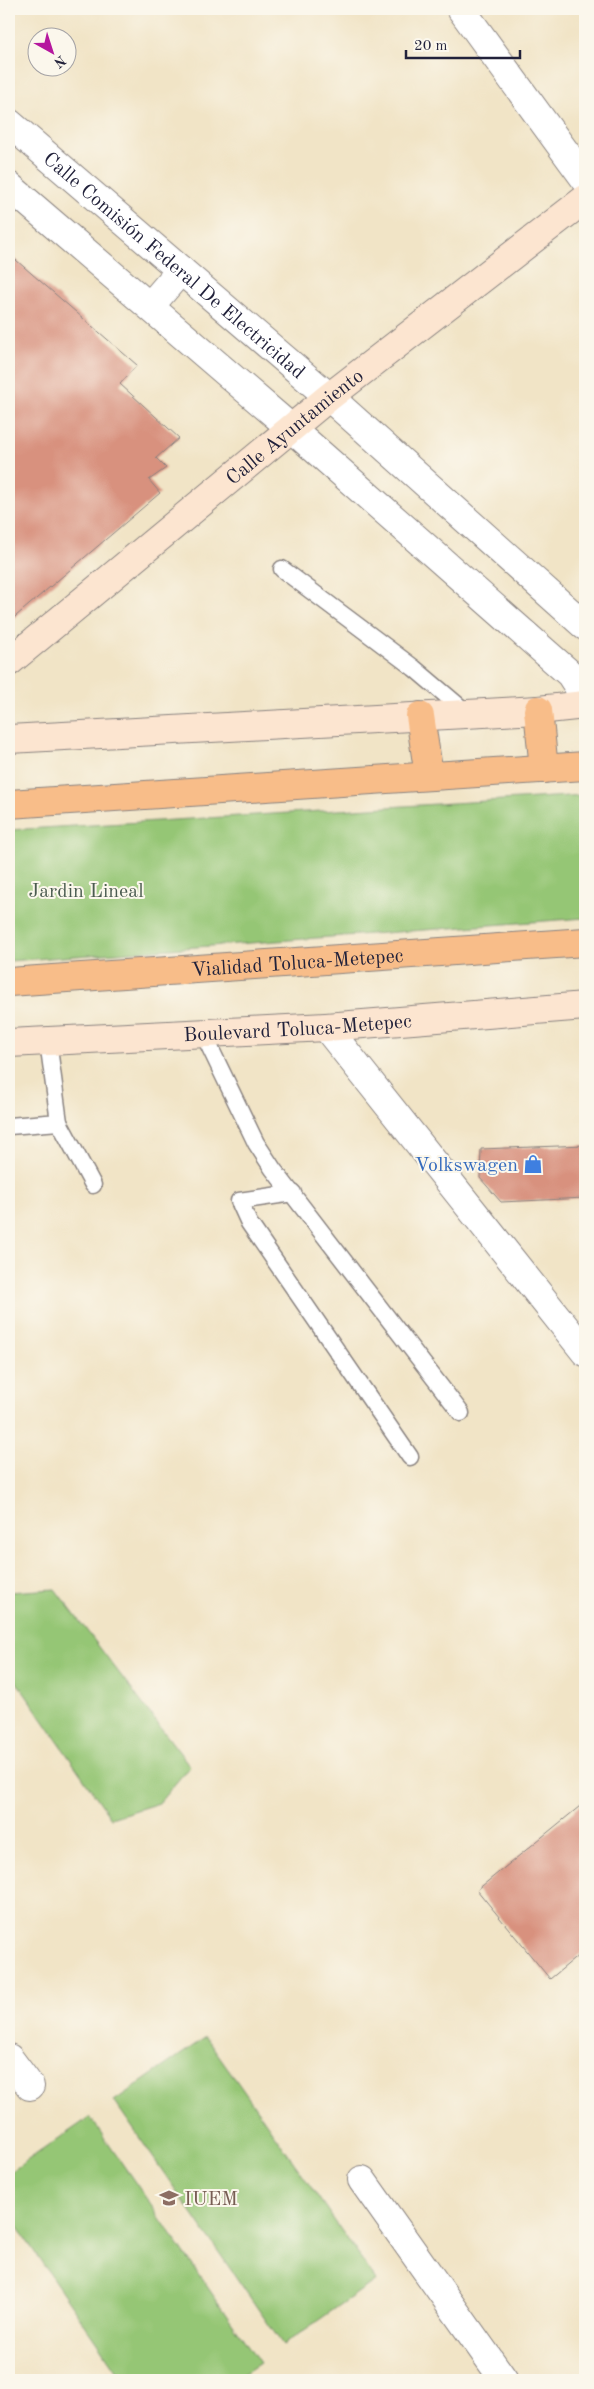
<svg xmlns="http://www.w3.org/2000/svg" width="594" height="2389" font-family="'Old Standard TT',serif">
<rect width="100%" height="100%" fill="#fbf7ec"/>
<filter id="ink" filterUnits="userSpaceOnUse"><feTurbulence type="fractalNoise" baseFrequency=".02" numOctaves="2"/><feDisplacementMap in="SourceGraphic" scale="10" xChannelSelector="R" yChannelSelector="G"/><feConvolveMatrix kernelMatrix="1 2 1 2 8 2 1 2 1" color-interpolation-filters="sRGB"/></filter>
<filter id="wash" filterUnits="userSpaceOnUse"><feTurbulence type="fractalNoise" baseFrequency=".0096" numOctaves="4" result="noise"/><feDisplacementMap in="SourceGraphic" scale="20" xChannelSelector="R" yChannelSelector="G"/><feGaussianBlur stdDeviation="1.12" result="paint"/><feColorMatrix in="noise" values="0 0 0 0 0 0 0 0 0 0 0 0 0 0 0 0 0 1.4 0 .05"/><feComposite in="paint" operator="in"/></filter>
<g filter="url(#wash)">
<rect width="100%" height="100%" fill="#f1e4c6"/>
<g fill="#95c675" stroke="#5c7458">
<path d="M585,795v123l-576,43v-131z"/>
<path d="M55,1589l135,177 -31,37 -48,15 -102,-147v-79z"/>
<path d="M206,2037l170,243 -93,65 -169,-244z"/>
<path d="M90,2117l170,246 -26,17h-111l-114,-165v-42z"/>
</g>
<g id="blocks">
<g fill="#d8917e">
<path d="M9,254l128,111 -17,19 59,54 -23,20 10,10 -17,12 11,13 -151,129z"/>
<path d="M585,1145v53l-84,4 -21,-24 1,-29z"/>
<path d="M585,1802v148l-35,29 -73,-89z"/>
</g>
</g>
</g>
<g filter="url(#ink)">
<use href="#blocks" fill-opacity="0" stroke="#8a8380" stroke-width="1"/>
<g fill="none" stroke-linecap="round" stroke-linejoin="round">
<g stroke="#8a8380" stroke-width="19">
<g id="service">
<path d="M282,569l132,99 53,45"/>
<path d="M203,1033l53,110 17,26 188,244"/>
<path d="M59,1122l34,63"/>
<path d="M9,1126l50,-4 -11,-81"/>
<path d="M293,1193l-54,8 10,22 161,234"/>
</g>
</g>
<g stroke="#8a8380" stroke-width="30">
<g id="minor">
<path d="M461,9l124,170"/>
<path id="s1" d="M9,123l320,274 256,229"/>
<path d="M9,186l283,243 278,245 9,14 5,17"/>
<path d="M150,306l31,-36"/>
<path d="M326,1027l259,325"/>
<path d="M9,2058l21,28"/>
<path d="M362,2180l142,200"/>
</g>
</g>
<g stroke="#8a8380" stroke-width="30">
<g id="secondary">
<path id="s2" d="M9,662l320,-265 256,-198"/>
<path d="M9,739l529,-29 47,-5"/>
<path id="s3" d="M9,1043l317,-16 259,-21"/>
</g>
</g>
<g stroke="#8a8380" stroke-width="30">
<g id="trunk">
<path d="M538,710l6,59"/>
<path d="M420,716l9,60"/>
<path d="M9,804l576,-38"/>
<path id="s4" d="M9,982l576,-40"/>
</g>
</g>
<use href="#service" stroke="#fff" stroke-width="16"/>
<use href="#minor" stroke="#fff" stroke-width="28"/>
<use href="#secondary" stroke="#fce5d0" stroke-width="28"/>
<use href="#trunk" stroke="#f8bd89" stroke-width="28"/>
</g>
</g>
<defs>
<g id="shop-bare" transform="scale(1.5)"><path d="M-5-2.5h2.3a2.7 3.5 0 0 1 5.4 0H5L5.5 6h-11ZM-1.5-2.5h3a1.5 2.3 0 0 0-3 0Z" fill="#3f7fe0" stroke="#fbf7ec" stroke-width="2.5" paint-order="stroke"/></g>
<g id="university-bare" transform="scale(1.5)"><path d="M0-5L7-2L0 1L-7-2ZM-4 1L0 2.5L4 1V4Q0 6-4 4Z" fill="#8d6e63" stroke="#fbf7ec" stroke-width="2.5" paint-order="stroke"/></g>
</defs>
<g fill-rule="evenodd">
<use href="#shop-bare" x="533" y="1164"/>
<use href="#university-bare" x="169" y="2198"/>
</g>
<g text-anchor="middle" stroke-width="4" stroke-linejoin="round" paint-order="stroke">
<g font-size="20" fill="#22223b" stroke="#fbf7ec">
<text dy="7" stroke="none"><textPath href="#s1" startOffset="218">Calle Comisión Federal De Electricidad</textPath></text>
<text dy="7" stroke="none"><textPath href="#s2" startOffset="370">Calle Ayuntamiento</textPath></text>
<text dy="7" stroke="none"><textPath href="#s4" startOffset="289">Vialidad Toluca-Metepec</textPath></text>
<text dy="7" stroke="none"><textPath href="#s3" startOffset="289">Boulevard Toluca-Metepec</textPath></text>
</g>
<g font-size="20" fill="#4a5b4f" stroke="#fbf7ec">
<text x="86" y="897">Jardin Lineal</text>
</g>
<g font-size="20" fill="#366cbe" stroke="#fbf7ec" text-anchor="end">
<text x="518" y="1171">Volkswagen</text>
</g>
<g font-size="20" fill="#785e54" stroke="#fbf7ec" text-anchor="start">
<text x="184" y="2205">IUEM</text>
</g>
</g>
<rect width="594" height="2389" fill="none" stroke="#fbf7ec" stroke-width="30"/>
<g transform="translate(52 52) rotate(141)"><circle r="24" fill="#fbf7ec" stroke="#a4a2a5"/>
<path d="M0-4L9 19L0 12L-9 19Z" fill="#b5179e"/>
<text y="-8" font-size="14" font-weight="bold" text-anchor="middle" fill="#22223b">N</text>
</g>
<path d="M406 50v8h114v-8" fill="none" stroke="#22223b" stroke-width="2.5"/>
<text x="414" y="50" font-size="15" fill="#22223b" stroke="#fbf7ec" stroke-width="4" paint-order="stroke">20 m</text>
</svg>
